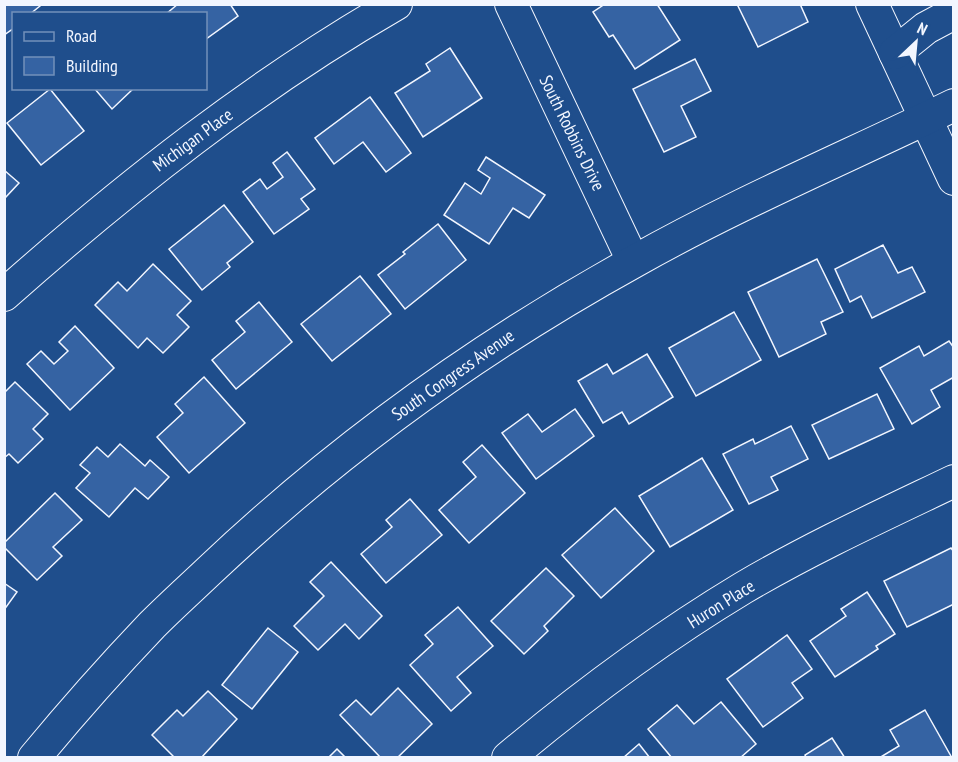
<svg xmlns="http://www.w3.org/2000/svg" width="958" height="762" font-family="'PT Sans Narrow',sans-serif">
<rect width="100%" height="100%" fill="#1f4e8c"/>
<g fill="#3563a3" stroke="#f2f6ff" stroke-width="1.5">
<path d="M4,4h34l2,2 -10,8h-16v14l-10,7z"/>
<path d="M178,4h52l8,12 -32,23v-25h-40z"/>
<path d="M605,4h52l23,36 -45,29 -22,-34 -4,2 -16,-25z"/>
<path d="M737,4h63l8,18 -50,25z"/>
<path d="M450,48l32,50 -59,39 -28,-44 35,-22 -4,-7z"/>
<path d="M695,59l16,32 -30,15 15,31 -32,15 -31,-63z"/>
<path d="M94,88h40l-22,21z"/>
<path d="M50,89l34,42 -43,34 -34,-42z"/>
<path d="M370,97l41,56 -25,19 -23,-30 -29,22 -19,-26z"/>
<path d="M287,152l28,37 -14,10 8,10 -35,25 -31,-42 17,-13 7,10 16,-12 -10,-14z"/>
<path d="M486,157l59,38 -16,23 -16,-10 -24,36 -45,-29 21,-32 16,11 9,-16 -12,-8z"/>
<path d="M4,170l15,13 -15,16z"/>
<path d="M224,205l29,37 -26,21 3,4 -28,23 -33,-41z"/>
<path d="M438,224l28,36 -61,49 -27,-34 27,-21 -2,-2z"/>
<path d="M883,245l15,28 14,-6 13,25 -53,26 -11,-22 -11,6 -15,-33z"/>
<path d="M817,259l26,53 -22,10 5,12 -47,23 -31,-65z"/>
<path d="M153,264l38,37 -14,14 12,12 -26,26 -16,-15 -9,10 -43,-43 23,-23 9,9z"/>
<path d="M360,276l31,38 -59,47 -31,-37z"/>
<path d="M259,302l33,40 -56,47 -24,-29 33,-28 -9,-11z"/>
<path d="M734,312l27,48 -65,36 -27,-48z"/>
<path d="M75,326l39,42 -44,42 -43,-46 14,-13 13,13 14,-13 -9,-9z"/>
<path d="M949,341l5,7v29l-23,13 9,17 -28,17 -32,-56 39,-22 5,10z"/>
<path d="M647,354l26,43 -44,27 -7,-12 -19,11 -25,-42 29,-17 6,10z"/>
<path d="M204,377l41,46 -56,50 -32,-36 26,-24 -8,-9z"/>
<path d="M15,382l33,32 -15,15 10,10 -25,24 -9,-9 -5,4v-65z"/>
<path d="M877,394l17,35 -65,30 -17,-34z"/>
<path d="M575,409l19,27 -58,43 -34,-46 26,-19 14,18z"/>
<path d="M791,426l17,33 -37,18 7,13 -29,14 -26,-50 30,-15 2,5z"/>
<path d="M120,444l25,22 5,-6 19,17 -21,22 -13,-11 -26,29 -33,-29 14,-15 -10,-8 17,-18 11,10z"/>
<path d="M482,445l43,48 -56,50 -30,-33 37,-33 -13,-15z"/>
<path d="M702,458l31,52 -63,37 -31,-51z"/>
<path d="M55,493l27,27 -29,27 9,9 -25,24 -33,-33v-4z"/>
<path d="M410,499l32,36 -56,48 -25,-29 31,-27 -6,-7z"/>
<path d="M615,508l39,43 -53,47 -39,-43z"/>
<path d="M951,548l3,4v52l-47,23 -23,-46z"/>
<path d="M331,562l51,54 -23,23 -14,-15 -27,26 -24,-24 30,-30 -14,-14z"/>
<path d="M546,568l28,28 -30,30 4,5 -24,23 -33,-33z"/>
<path d="M4,583l13,9 -13,18z"/>
<path d="M867,592l28,42 -19,12 2,3 -43,28 -25,-36 36,-25 -5,-7z"/>
<path d="M458,607l35,39 -36,31 14,16 -20,18 -41,-46 23,-21 -8,-9z"/>
<path d="M268,628l30,24 -46,57 -30,-24z"/>
<path d="M787,635l25,34 -20,14 11,15 -40,29 -36,-48z"/>
<path d="M398,688l34,36 -35,34h-16l-41,-43 16,-15 15,15z"/>
<path d="M208,691l29,28 -36,39h-26l-23,-23 25,-25 6,6z"/>
<path d="M721,702l35,42 -16,14h-68l-24,-29 29,-24 17,19z"/>
<path d="M925,710l27,48h-73l20,-12 -9,-16z"/>
<path d="M832,738l13,20h-39l-1,-3z"/>
<path d="M639,744l11,14h-27z"/>
<path d="M337,749l9,9h-18z"/>
</g>
<g fill="none" stroke-linecap="round" stroke-linejoin="round">
<g stroke="#f2f6ff" stroke-width="34">
<g id="minor">
<path d="M511,4l122,257"/>
<path d="M872,4l82,175"/>
<path d="M895,53l31,-25 28,-15"/>
<path d="M4,295c122,-108 251,-210 392,-291"/>
<path d="M34,758c38,-46 77,-90 118,-133 19,-19 39,-37 58,-55 128,-121 271,-224 425,-309 103,-58 212,-104 319,-156"/>
<path d="M508,758c74,-62 152,-120 235,-170 68,-40 140,-73 211,-107"/>
</g>
</g>
<use href="#minor" stroke="#1f4e8c" stroke-width="32"/>
</g>
<g text-anchor="middle" stroke-width="4.5" stroke-linejoin="round" paint-order="stroke">
<g font-size="18" fill="#f2f6ff" stroke="#1f4e8c">
<text transform="translate(572 133) rotate(64)" y="6">South Robbins Drive</text>
<text transform="translate(193 140) rotate(-36)" y="6">Michigan Place</text>
<text transform="translate(453 375) rotate(-35)" y="6">South Congress Avenue</text>
<text transform="translate(721 604) rotate(-32)" y="6">Huron Place</text>
</g>
</g>
<rect width="958" height="762" fill="none" stroke="#f2f6ff" stroke-width="12"/>
<rect x="12" y="12" width="195" height="78" fill="#1f4e8c" stroke="#7391ba" stroke-width="1.5"/>
<rect x="24" y="32" width="30" height="9" fill="#1f4e8c" stroke="#7391ba" stroke-width="1.5"/>
<text x="66" y="42" font-size="18" fill="#f2f6ff">Road</text>
<rect x="24" y="57" width="30" height="18" fill="#3563a3" stroke="#7391ba" stroke-width="1.5"/>
<text x="66" y="72" font-size="18" fill="#f2f6ff">Building</text>
<g transform="translate(916 42) rotate(26)" stroke="#1f4e8c" stroke-width="4.5" paint-order="stroke">
<path d="M0-4.5L10 22L0 15L-10 22Z" fill="#f2f6ff"/>
<text y="-9" font-size="16" font-weight="bold" text-anchor="middle" fill="#f2f6ff">N</text>
</g>
</svg>
